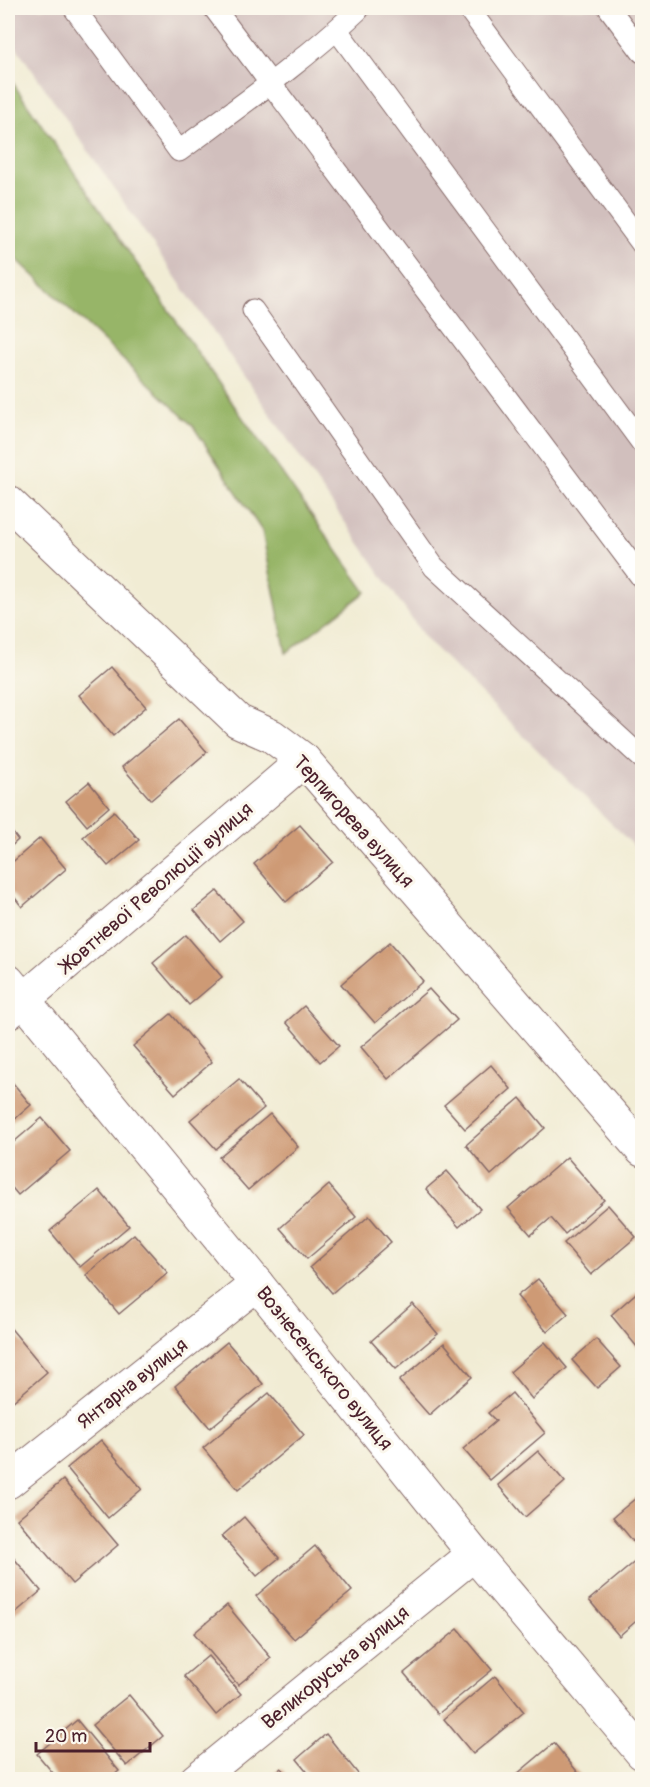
<svg xmlns="http://www.w3.org/2000/svg" width="650" height="1787" font-family="Pangolin,sans-serif">
<rect width="100%" height="100%" fill="#fbf7ec"/>
<filter id="ink" filterUnits="userSpaceOnUse"><feTurbulence type="fractalNoise" baseFrequency=".0167" numOctaves="2"/><feDisplacementMap in="SourceGraphic" scale="12" xChannelSelector="R" yChannelSelector="G"/><feConvolveMatrix kernelMatrix="1 2 1 2 8 2 1 2 1" color-interpolation-filters="sRGB"/></filter>
<filter id="wash" filterUnits="userSpaceOnUse"><feTurbulence type="fractalNoise" baseFrequency=".008" numOctaves="4" result="noise"/><feDisplacementMap in="SourceGraphic" scale="24" xChannelSelector="R" yChannelSelector="G"/><feGaussianBlur stdDeviation="1.35" result="paint"/><feColorMatrix in="noise" values="0 0 0 0 0 0 0 0 0 0 0 0 0 0 0 0 0 1.4 0 .05"/><feComposite in="paint" operator="in"/></filter>
<g filter="url(#wash)">
<rect width="100%" height="100%" fill="#f1ecd4"/>
<path fill="#d1bfbd" d="M8,8h634v846l-217,-216 -417,-603z"/>
<path fill="#97b567" stroke="#706a49" stroke-width="1.5" d="M8,76l225,328 133,188 -80,61 -24,-122 -69,-105 -185,-175z"/>
<g id="blocks">
<g fill="#ce9a74">
<path d="M112,667l34,40 -33,29 -34,-41z"/>
<path d="M179,719l28,33 -56,48 -29,-33z"/>
<path d="M89,782l20,25 -22,19 -21,-25z"/>
<path d="M114,811l25,29 -31,26 -25,-29z"/>
<path d="M300,825l33,37 -47,40 -32,-38z"/>
<path d="M8,827l10,13 -10,9z"/>
<path d="M40,838l26,31 -44,38 -14,-18v-23z"/>
<path d="M217,891l26,30 -23,20 -26,-31z"/>
<path d="M186,935l36,42 -33,28 -36,-42z"/>
<path d="M390,942l33,39 -48,42 -34,-39z"/>
<path d="M429,989l28,31 -69,59 -27,-32z"/>
<path d="M304,1006l35,40 -19,16 -34,-40z"/>
<path d="M171,1014l41,48 -37,32 -42,-48z"/>
<path d="M491,1065l20,24 -46,40 -21,-24z"/>
<path d="M8,1077l23,28 -23,20z"/>
<path d="M239,1079l25,29 -48,41 -26,-29z"/>
<path d="M520,1098l25,30 -54,47 -25,-30z"/>
<path d="M270,1114l28,33 -50,43 -29,-33z"/>
<path d="M42,1118l28,33 -52,44 -10,-12v-36z"/>
<path d="M567,1157l37,43 -39,34 -14,-16 -20,17 -23,-27z"/>
<path d="M447,1171l33,38 -21,18 -33,-38z"/>
<path d="M329,1185l27,32 -49,42 -27,-31z"/>
<path d="M99,1190l30,36 -49,41 -30,-36z"/>
<path d="M608,1205l28,32 -45,38 -27,-32z"/>
<path d="M369,1216l22,26 -59,51 -22,-26z"/>
<path d="M134,1234l34,39 -49,41 -33,-39z"/>
<path d="M538,1279l30,35 -21,18 -30,-36z"/>
<path d="M642,1288v65l-31,-38z"/>
<path d="M413,1304l25,30 -42,35 -25,-28z"/>
<path d="M8,1325l39,47 -36,31 -3,-3z"/>
<path d="M596,1339l25,28 -24,21 -25,-28z"/>
<path d="M227,1342l36,42 -53,44 -35,-42z"/>
<path d="M545,1342l22,26 -35,31 -22,-27z"/>
<path d="M444,1343l28,34 -43,38 -30,-34z"/>
<path d="M269,1393l35,42 -66,55 -35,-42z"/>
<path d="M512,1393l33,40 -55,47 -27,-31 33,-28 -8,-8z"/>
<path d="M101,1440l41,49 -34,29 -41,-50z"/>
<path d="M538,1451l27,31 -40,35 -27,-32z"/>
<path d="M63,1480l55,65 -46,39 -55,-65z"/>
<path d="M642,1493v48l-5,5 -24,-29z"/>
<path d="M244,1517l35,41 -22,18 -35,-40z"/>
<path d="M315,1546l37,45 -58,48 -38,-43z"/>
<path d="M8,1551l33,40 -33,28z"/>
<path d="M637,1560l5,6v50l-23,20 -30,-36z"/>
<path d="M227,1605l44,53 -33,27 -44,-52z"/>
<path d="M458,1629l34,41 -54,44 -34,-41z"/>
<path d="M208,1656l33,38 -25,21 -32,-39z"/>
<path d="M495,1676l29,36 -51,42 -29,-35z"/>
<path d="M129,1695l34,41 -36,30 -35,-41z"/>
<path d="M77,1720l42,51 -11,9h-49l-22,-26z"/>
<path d="M326,1734l37,46h-49l-17,-21z"/>
<path d="M554,1743l30,37h-74z"/>
<path d="M281,1768l9,12h-24z"/>
</g>
</g>
</g>
<g filter="url(#ink)">
<use href="#blocks" fill-opacity="0" stroke="#846766" stroke-width="1.5"/>
<g fill="none" stroke-linecap="round" stroke-linejoin="round">
<g stroke="#846766" stroke-width="23">
<g id="service">
<path d="M74,8l105,143c61,-45 124,-89 179,-141l-2,-2"/>
<path d="M214,8l428,570"/>
<path d="M468,8l174,236"/>
<path d="M609,8l33,44"/>
<path d="M337,30l305,413"/>
<path d="M253,310l181,257 208,191"/>
</g>
</g>
<g stroke="#846766" stroke-width="35">
<g id="minor">
<path d="M8,502l230,219 34,15 32,24 338,390"/>
<path d="M8,981l249,303 217,270 168,199"/>
<path d="M8,1013l296,-253"/>
<path d="M8,1482l249,-198"/>
<path d="M196,1780l278,-226"/>
</g>
</g>
<use href="#service" stroke="#fff" stroke-width="21"/>
<use href="#minor" stroke="#fff" stroke-width="33"/>
</g>
</g>
<g text-anchor="middle" stroke-width="6" stroke-linejoin="round" paint-order="stroke">
<g font-size="20" fill="#4a1f2b" stroke="#fbf7ec">
<text transform="translate(354 821) rotate(48)" y="7">Терпигорева вулиця</text>
<text transform="translate(156 887) rotate(-41)" y="7">Жовтневої Революції вулиця</text>
<text transform="translate(325 1368) rotate(51)" y="7">Вознесенського вулиця</text>
<text transform="translate(132 1383) rotate(-38)" y="7">Янтарна вулиця</text>
<text transform="translate(335 1667) rotate(-39)" y="7">Великоруська вулиця</text>
</g>
</g>
<rect width="650" height="1787" fill="none" stroke="#fbf7ec" stroke-width="30"/>
<path d="M36 1742v9h114v-9" fill="none" stroke="#4a1f2b" stroke-width="3"/>
<text x="45" y="1742" font-size="18" fill="#4a1f2b" stroke="#fbf7ec" stroke-width="4.5" paint-order="stroke">20 m</text>
</svg>
